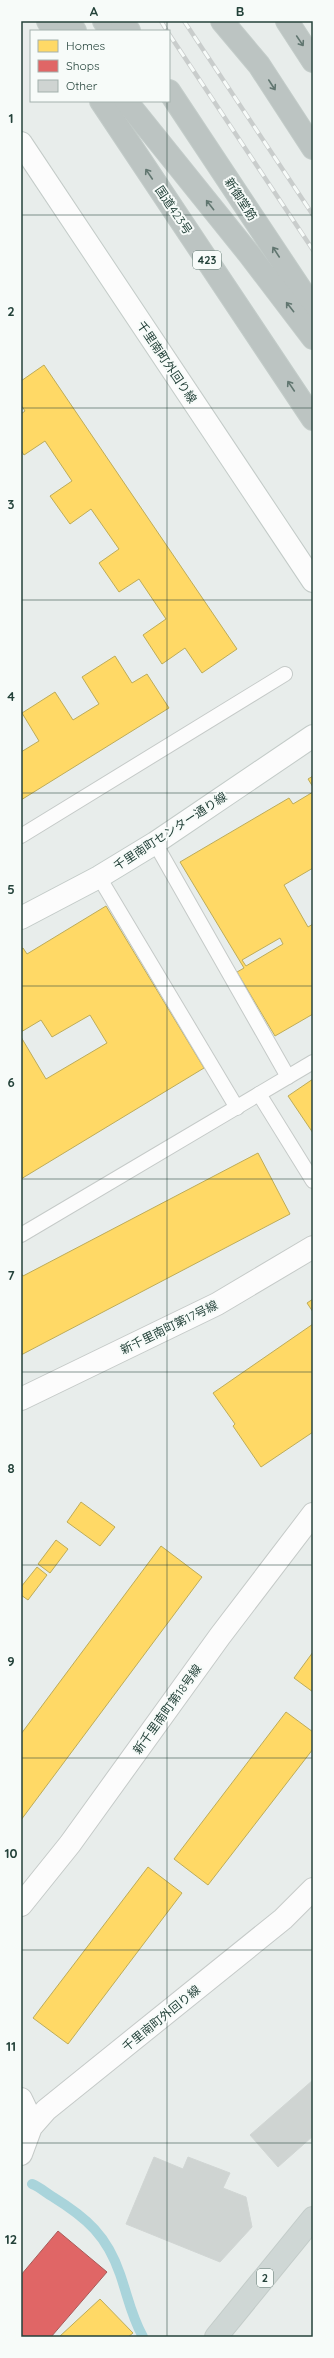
<svg xmlns="http://www.w3.org/2000/svg" width="334" height="2358" font-family="Quicksand,'Noto Sans JP',sans-serif">
<style>
.homes{fill:#ffd966;stroke:#bdac59;fill-rule:evenodd}
.shops{fill:#e06666;stroke:#a85b59}
.lines{fill:none;stroke-linecap:round;stroke-linejoin:round}
.stream{stroke:#a9d4db;stroke-width:10}
.building{fill:#cfd4d2;stroke:#d1d6d4}
.lane-casing{stroke:#c5cac8;stroke-width:16}
.street-casing{stroke:#c5cac8;stroke-width:24}
.secondary-casing{stroke:#c3cbc8;stroke-width:24}
.primary-casing{stroke:#c3ccc9;stroke-width:24}
.highway-casing{stroke:#c3ccc9;stroke-width:24}
.lane{stroke:#fcfcfc;stroke-width:14}
.street{stroke:#fcfcfc;stroke-width:22}
.secondary{stroke:#fcfcfc;stroke-width:22}
.primary{stroke:#cfd7d5;stroke-width:22}
.highway{stroke:#bcc4c2;stroke-width:22}
.rail-casing{stroke:#c9cdcc;stroke-width:4.5}
.rail{stroke:#f7fbf9;stroke-width:3;stroke-dasharray:9;stroke-linecap:butt}
.oneway{stroke:#617670}
.grid{fill:none;stroke:#24423a;stroke-width:1;stroke-opacity:0.55}
.labels{text-anchor:middle;dominant-baseline:central;stroke-width:4;stroke-linejoin:round;paint-order:stroke}
.shield{fill:#f7fbf9;stroke:#637a73;stroke-width:1}
.shield-label{font-size:11px;font-weight:bold;fill:#24423a}
.street-label{font-size:12px;fill:#24423a;stroke:#f7fbf9}
.neatline{fill:none;stroke:#24423a;stroke-width:1.5}
.grid-label{font-size:13px;text-anchor:middle;font-weight:bold;fill:#24423a}
</style>
<rect width="100%" height="100%" fill="#e8edeb"/>
<g class="homes">
<polygon points="44,365 237,649 202,673 185,648 162,664 143,635 166,619 139,579 119,592 99,563 119,549 91,509 70,524 50,496 72,481 45,441 24,455 21,450 21,414 25,411 21,405 21,381"/>
<polygon points="115,656 132,683 147,674 169,708 21,800 21,752 39,741 22,713 55,692 73,720 99,704 82,677"/>
<polygon points="313,776 313,787 308,779"/>
<path d="M313 792V868L284 885 308 927 313 924V1014L275 1036 237 972 244 968 180 862 289 798 293 804ZM280 938 283 944 246 966 242 960Z"/>
<polygon points="106,906 204,1068 21,1179 21,1037 46,1079 107,1043 90,1015 52,1037 41,1020 21,1032 21,949 23,948 27,954"/>
<polygon points="313,1079 313,1133 288,1096"/>
<polygon points="258,1153 290,1214 21,1355 21,1273 23,1276"/>
<polygon points="313,1299 313,1312 307,1303"/>
<polygon points="313,1324 313,1432 261,1467 233,1426 235,1424 213,1393"/>
<polygon points="81,1502 115,1527 100,1546 67,1522"/>
<polygon points="56,1540 68,1549 50,1573 38,1564"/>
<polygon points="161,1546 202,1577 21,1820 21,1734"/>
<polygon points="37,1567 47,1575 28,1600 21,1595 21,1587"/>
<polygon points="313,1652 313,1692 294,1678"/>
<polygon points="286,1712 313,1732 313,1749 208,1885 174,1859"/>
<polygon points="148,1867 182,1893 68,2044 33,2018"/>
<polygon points="100,2299 133,2333 128,2337 59,2337"/>
</g>
<polygon class="shops" points="58,2231 107,2272 51,2337 25,2337 21,2334 21,2275"/>
<g class="lines">
<path class="stream" d="M32 2184C40 2187 46 2193 53 2197 87 2218 107 2236 120 2274 128 2297 131 2315 143 2337"/>
</g>
<g class="building">
<polygon points="313,2080 313,2136 278,2167 250,2135"/>
<polygon points="154,2157 183,2169 188,2157 230,2173 223,2188 246,2197 252,2227 220,2262 126,2224"/>
</g>
<g class="lines">
<defs>
<g id="lane">
<polyline points="21,836 285,674"/>
<polyline points="155,843 288,1077"/>
<polyline points="99,877 237,1108"/>
<polyline points="259,1094 313,1181"/>
<polyline points="21,1235 313,1062"/>
</g>
<g id="street">
<polyline points="21,1399 217,1304 313,1247"/>
<polyline points="21,1905 70,1844 220,1636 313,1514"/>
<polyline points="21,2099 33,2124"/>
<polyline points="21,2154 31,2127 46,2110 283,1919 313,1889"/>
</g>
<g id="secondary">
<polyline points="21,143 313,581"/>
<polyline points="21,918 99,877 155,843 313,736"/>
</g>
<polyline id="primary" points="216,2337 313,2218"/>
<g id="highway">
<polyline points="48,21 54,31"/>
<polyline points="68,21 75,31"/>
<polyline points="104,21 111,31"/>
<polyline points="122,21 129,31"/>
<polyline points="222,21 259,65 313,148"/>
<polyline points="287,21 313,61"/>
<polyline points="169,91 313,308"/>
<polyline points="101,101 313,419"/>
<polyline points="126,101 249,254 313,338"/>
</g>
</defs>
<use href="#lane" class="lane-casing"/>
<use href="#street" class="street-casing"/>
<use href="#secondary" class="secondary-casing"/>
<use href="#primary" class="primary-casing"/>
<use href="#highway" class="highway-casing"/>
<use href="#lane" class="lane"/>
<use href="#street" class="street"/>
<use href="#secondary" class="secondary"/>
<use href="#primary" class="primary"/>
<use href="#highway" class="highway"/>
<defs>
<g id="rail">
<polyline points="161,21 167,31"/>
<polyline points="184,21 313,215"/>
<polyline points="169,34 313,250"/>
</g>
</defs>
<use href="#rail" class="rail-casing"/>
<use href="#rail" class="rail"/>
</g>
<defs><path id="oneway-shaft" d="M-6 0H5M1.5-3L5.5 0L1.5 3" fill="none" stroke-width="1.6" stroke-linecap="round" stroke-linejoin="round"/></defs>
<g class="oneway">
<use href="#oneway-shaft" transform="translate(300 41) rotate(56)"/>
<use href="#oneway-shaft" transform="translate(272 85) rotate(57)"/>
<use href="#oneway-shaft" transform="translate(149 174) rotate(-124)"/>
<use href="#oneway-shaft" transform="translate(210 205) rotate(-128)"/>
<use href="#oneway-shaft" transform="translate(276 252) rotate(-123)"/>
<use href="#oneway-shaft" transform="translate(290 307) rotate(-128)"/>
<use href="#oneway-shaft" transform="translate(291 386) rotate(-124)"/>
</g>
<path class="grid" d="M167 21V31M167 101V2337M21 215H313M21 408H313M21 600H313M21 793H313M21 986H313M21 1179H313M21 1372H313M21 1565H313M21 1758H313M21 1950H313M21 2143H313"/>
<g class="labels">
<g class="shield">
<rect x="193" y="251" width="28" height="18" rx="3"/>
<rect x="257" y="2269" width="16" height="18" rx="3"/>
</g>
<g class="shield-label">
<text x="207" y="260">423</text>
<text x="265" y="2278">2</text>
</g>
<g class="street-label">
<text transform="translate(241 199) rotate(57)">新御堂筋</text>
<text transform="translate(174 210) rotate(56)">国道423号</text>
<text transform="translate(167 362) rotate(56)">千里南町外回り線</text>
<text transform="translate(170 831) rotate(-33)">千里南町センター通り線</text>
<text transform="translate(169 1327) rotate(-26)">新千里南町第17号線</text>
<text transform="translate(167 1709) rotate(-54)">新千里南町第18号線</text>
<text transform="translate(161 2018) rotate(-39)">千里南町外回り線</text>
</g>
</g>
<rect width="334" height="2358" fill="none" stroke="#f7fbf9" stroke-width="44"/>
<rect x="30" y="30" width="140" height="72" fill="#f7fbf9" stroke="#a3b1ad"/>
<rect x="38" y="40" width="20" height="12" fill="#ffd966" stroke="#a3b1ad"/>
<text x="66" y="50" font-size="12" fill="#24423a">Homes</text>
<rect x="38" y="60" width="20" height="12" fill="#e06666" stroke="#a3b1ad"/>
<text x="66" y="70" font-size="12" fill="#24423a">Shops</text>
<rect x="38" y="80" width="20" height="12" fill="#cfd4d2" stroke="#a3b1ad"/>
<text x="66" y="90" font-size="12" fill="#24423a">Other</text>
<rect x="22" y="22" width="290" height="2314" class="neatline"/>
<g class="grid-label">
<text x="94" y="16">A</text>
<text x="240" y="16">B</text>
<text x="11" y="123">1</text>
<text x="11" y="316">2</text>
<text x="11" y="509">3</text>
<text x="11" y="701">4</text>
<text x="11" y="894">5</text>
<text x="11" y="1087">6</text>
<text x="11" y="1280">7</text>
<text x="11" y="1473">8</text>
<text x="11" y="1666">9</text>
<text x="11" y="1858">10</text>
<text x="11" y="2051">11</text>
<text x="11" y="2244">12</text>
</g>
</svg>
